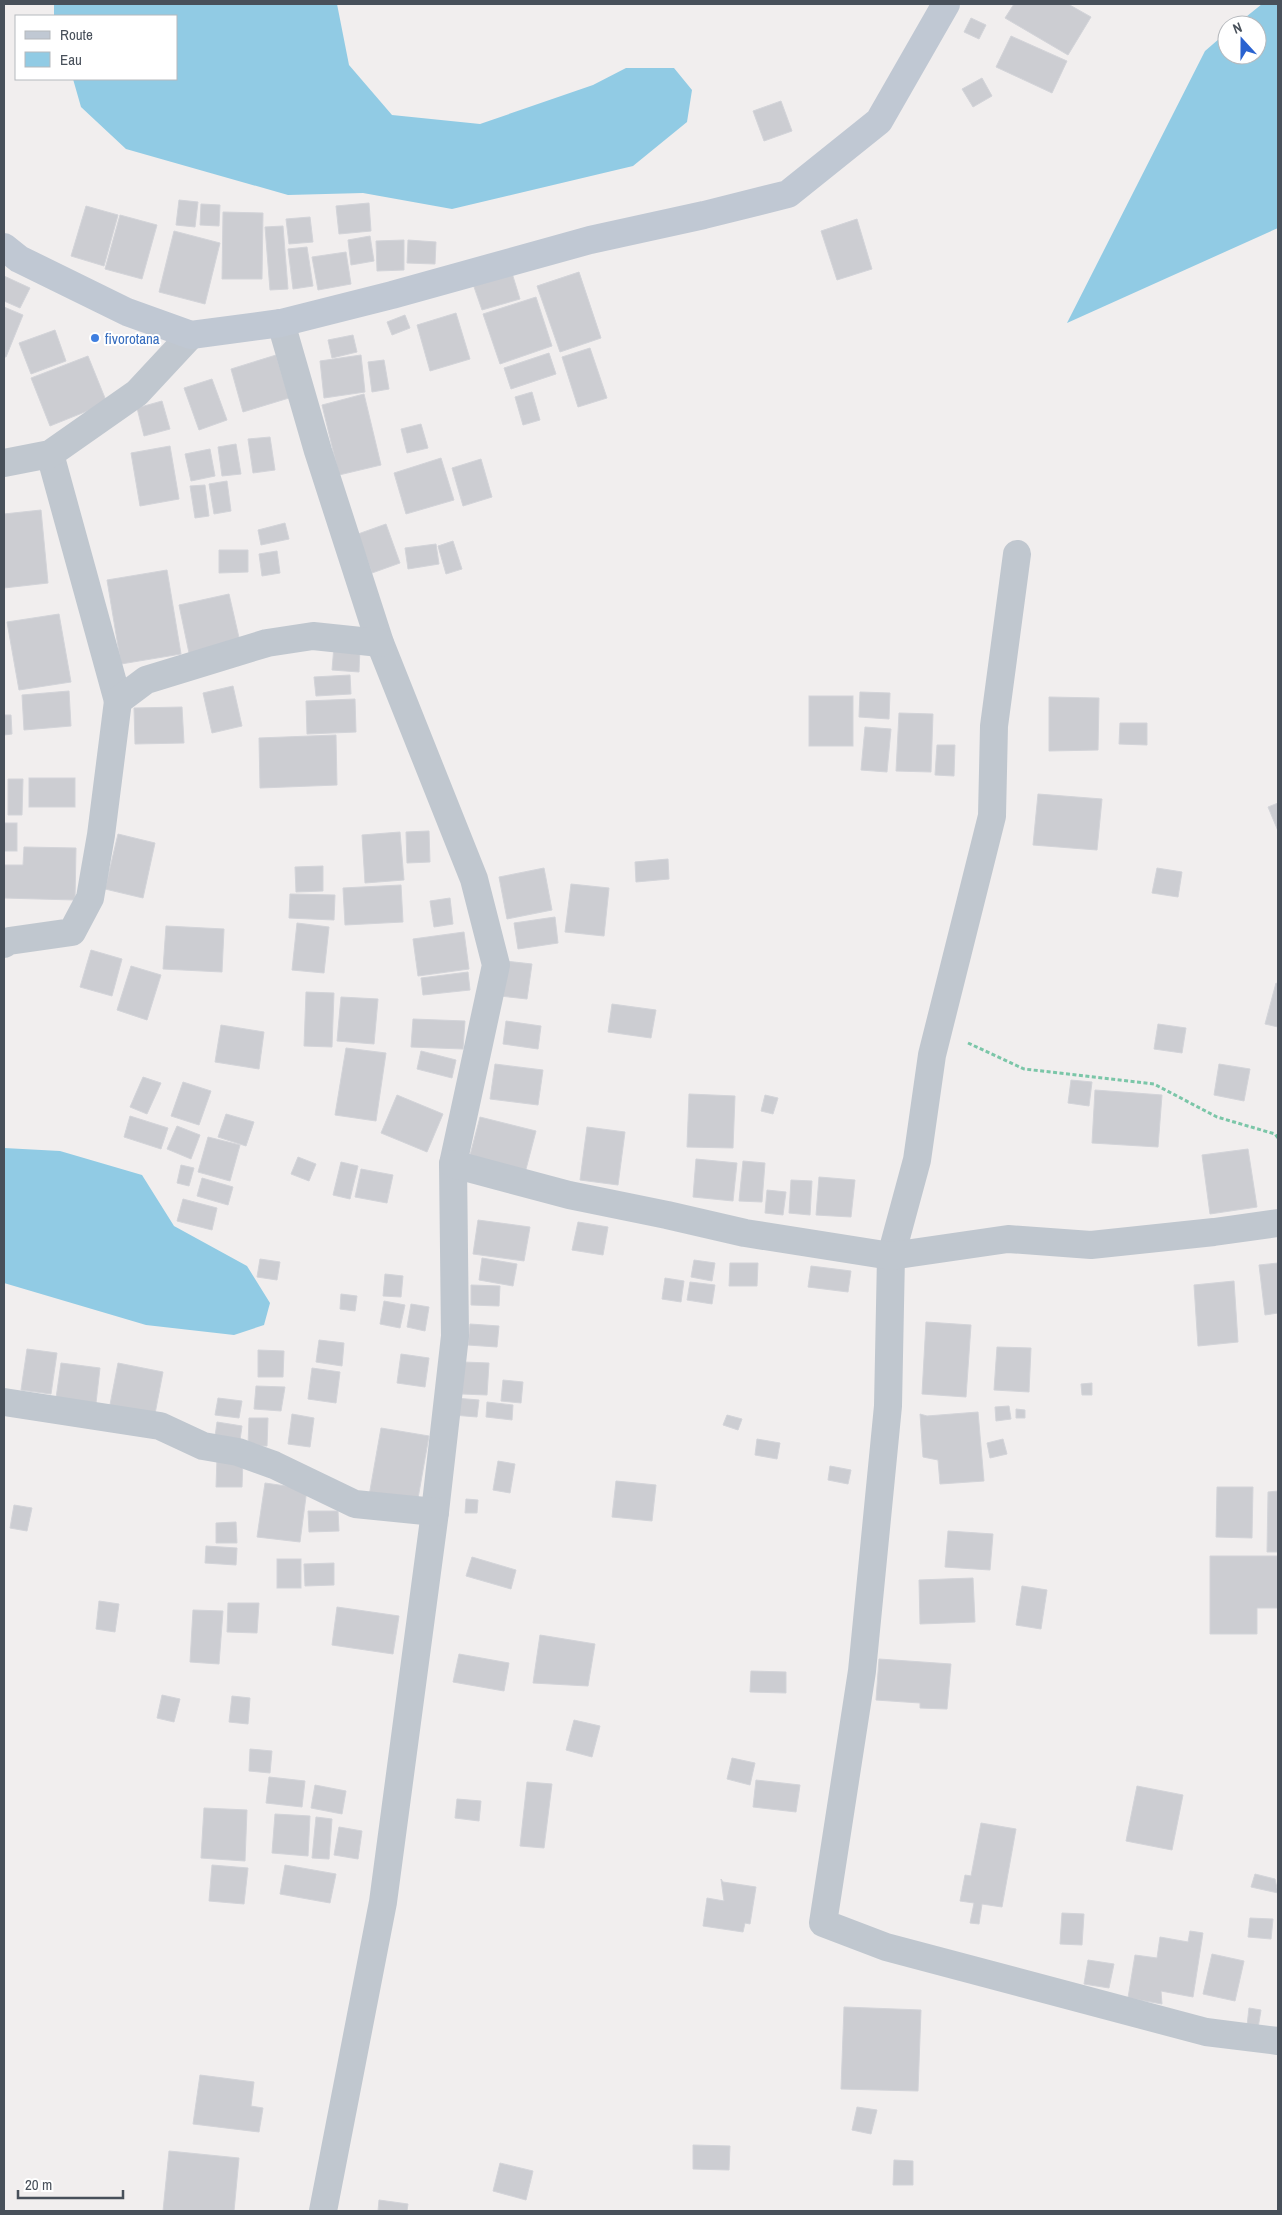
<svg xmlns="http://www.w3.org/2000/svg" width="1282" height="2215" font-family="'Archivo Narrow',sans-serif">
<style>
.water{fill:#91cbe4}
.building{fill:#cccdd2;stroke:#d3d4d9}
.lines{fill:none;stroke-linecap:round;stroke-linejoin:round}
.path{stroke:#7bc6a8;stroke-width:3;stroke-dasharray:4 2.5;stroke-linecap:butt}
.minor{stroke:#c0c7cf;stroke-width:28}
.secondary{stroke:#c0c8d3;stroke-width:28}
.shop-dot{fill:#3f7fe0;stroke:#fff;stroke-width:2}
.labels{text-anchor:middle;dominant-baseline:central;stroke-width:4;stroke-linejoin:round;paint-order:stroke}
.shop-label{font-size:15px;fill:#366cbe;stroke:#fff;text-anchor:start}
</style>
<rect width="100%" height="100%" fill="#f1eeee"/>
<g class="water">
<polygon points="54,4 337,4 349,65 392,115 480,124 593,85 626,68 674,68 692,90 687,122 633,166 452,209 363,193 288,195 126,149 81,107 73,79 176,79 176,16 54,16"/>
<polygon points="1262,4 1278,4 1278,228 1067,323 1205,51 1227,32 1227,55 1257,55 1257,25 1236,25"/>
<polygon points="4,1148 60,1151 142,1175 174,1226 247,1266 270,1303 264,1325 234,1335 146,1325 4,1283"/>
</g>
<g class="building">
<polygon points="1014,4 1068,4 1091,17 1068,55 1005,18"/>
<polygon points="971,18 986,25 979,39 964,32"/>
<polygon points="1011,36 1067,61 1052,93 996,67"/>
<polygon points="982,78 992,96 973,107 962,89"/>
<polygon points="781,101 792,131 764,141 753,111"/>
<polygon points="179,200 198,202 195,227 176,225"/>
<polygon points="369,203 371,231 339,234 336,206"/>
<polygon points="201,204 220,205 219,226 200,225"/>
<polygon points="86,206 118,215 104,266 71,256"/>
<polygon points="223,212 263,213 262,279 222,279"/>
<polygon points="120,215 157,225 142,279 105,269"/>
<polygon points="310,217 313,242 289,244 286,219"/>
<polygon points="857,219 872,269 837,280 821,231"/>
<polygon points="283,226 288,289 270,290 265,227"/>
<polygon points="174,231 220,243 205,304 159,292"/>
<polygon points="370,236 374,261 351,265 348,240"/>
<polygon points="404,240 404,270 377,271 376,241"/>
<polygon points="408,240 436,242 435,264 407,263"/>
<polygon points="307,247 313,286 293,289 288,249"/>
<polygon points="346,252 351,284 318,290 312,257"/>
<polygon points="579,272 601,338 560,352 537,286"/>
<polygon points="512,273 520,299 482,310 473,284"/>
<polygon points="4,276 30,288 20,308 4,301"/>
<polygon points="536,297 552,346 500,364 483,314"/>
<polygon points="4,307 23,315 6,357 4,357"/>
<polygon points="456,313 470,359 430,371 417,325"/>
<polygon points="405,315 410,328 392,335 387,322"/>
<polygon points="55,330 66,361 31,374 19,343"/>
<polygon points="353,335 357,352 332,358 328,340"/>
<polygon points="590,348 607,398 578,407 562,357"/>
<polygon points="549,353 556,374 511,389 504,368"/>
<polygon points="276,355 289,398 243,412 231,369"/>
<polygon points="361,355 365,392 324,398 320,361"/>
<polygon points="88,356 107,403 50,426 31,378"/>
<polygon points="384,360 389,389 372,392 368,362"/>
<polygon points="212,379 227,420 199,430 184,388"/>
<polygon points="532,392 540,420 523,425 515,397"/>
<polygon points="364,394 381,465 339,475 322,405"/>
<polygon points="162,401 170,429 144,436 137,408"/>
<polygon points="421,424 428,448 407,453 401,429"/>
<polygon points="270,437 275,470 253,473 248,439"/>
<polygon points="236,444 241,474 222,476 218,447"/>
<polygon points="170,446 179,499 140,506 131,453"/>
<polygon points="210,449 215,476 191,481 185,454"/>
<polygon points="441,458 454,500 406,514 394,473"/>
<polygon points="481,459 492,497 463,506 452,468"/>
<polygon points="227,481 231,511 214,514 209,484"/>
<polygon points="205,485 209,516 195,518 190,486"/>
<polygon points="41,510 48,583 4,588 4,514"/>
<polygon points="285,523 289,539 261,545 258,530"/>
<polygon points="386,524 400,563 372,573 358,534"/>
<polygon points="453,541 462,569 446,574 438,546"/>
<polygon points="436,544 439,564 408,569 405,548"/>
<polygon points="219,550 248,550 248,572 219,573"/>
<polygon points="277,551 280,573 262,576 259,554"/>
<polygon points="167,570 181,654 121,664 107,580"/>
<polygon points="229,594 240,642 189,653 179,605"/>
<polygon points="59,614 71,682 19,690 7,622"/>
<polygon points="334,646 360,647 359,672 332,670"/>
<polygon points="350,675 351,694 316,696 314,677"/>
<polygon points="233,686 242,726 212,733 203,693"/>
<polygon points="69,691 71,726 24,730 22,695"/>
<polygon points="860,692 890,693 889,719 859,717"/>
<rect x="809" y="696" width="44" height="50"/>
<polygon points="1049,697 1099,698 1098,750 1049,751"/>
<polygon points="355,699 356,732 307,734 306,701"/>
<polygon points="182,707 184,743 135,744 134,708"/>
<polygon points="899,713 933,714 931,772 896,771"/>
<polygon points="4,715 11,715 12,734 4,735"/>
<polygon points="1120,723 1147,723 1147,745 1119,744"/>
<polygon points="865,727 891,729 887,772 861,770"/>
<polygon points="336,735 337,785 260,788 259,738"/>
<polygon points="937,745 955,745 954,776 935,775"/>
<rect x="29" y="778" width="46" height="29"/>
<polygon points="8,779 23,779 22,815 8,815"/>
<polygon points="1038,794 1102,799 1097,850 1033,845"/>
<polygon points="1278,803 1278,831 1268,807"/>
<rect x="4" y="823" width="13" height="28"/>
<polygon points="429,831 430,862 407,863 406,832"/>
<polygon points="400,832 404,880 365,883 362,835"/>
<polygon points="118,834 155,843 143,898 105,889"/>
<polygon points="24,847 76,848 75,900 4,898 4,865 23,865"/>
<polygon points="668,859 669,879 636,882 635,862"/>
<polygon points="323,866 323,891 296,892 295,867"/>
<polygon points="544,868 552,910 507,919 499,877"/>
<polygon points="1157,868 1182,872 1178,897 1152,893"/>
<polygon points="571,884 609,888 604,936 565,932"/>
<polygon points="401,885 403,922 345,925 343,888"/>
<polygon points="290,894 335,895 334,920 289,918"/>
<polygon points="450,898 453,924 434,927 430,901"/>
<polygon points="555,917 558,943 518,949 514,923"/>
<polygon points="297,923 329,927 324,973 292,970"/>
<polygon points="166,926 224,929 222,972 163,969"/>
<polygon points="464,932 469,969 418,976 413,939"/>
<polygon points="91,950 122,959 112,996 80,987"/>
<polygon points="505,961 532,964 527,999 500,996"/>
<polygon points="131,966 161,975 147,1020 117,1010"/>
<polygon points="468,972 470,990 423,995 421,978"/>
<polygon points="1276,983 1278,984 1278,1027 1265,1024"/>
<polygon points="306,992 334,993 332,1047 304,1046"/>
<polygon points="341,997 378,999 374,1044 337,1041"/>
<polygon points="612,1004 656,1010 651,1038 608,1032"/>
<polygon points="413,1019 465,1021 463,1049 411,1047"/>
<polygon points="506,1021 541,1026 538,1049 503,1044"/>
<polygon points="1158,1024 1186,1028 1182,1053 1154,1049"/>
<polygon points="221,1025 264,1032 259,1069 215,1062"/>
<polygon points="346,1048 386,1053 376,1121 335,1115"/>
<polygon points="421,1051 456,1060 452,1078 417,1069"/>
<polygon points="495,1064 543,1070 538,1105 490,1099"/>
<polygon points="1219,1064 1250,1069 1244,1101 1214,1095"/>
<polygon points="143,1077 161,1083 147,1114 130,1107"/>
<polygon points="1071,1080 1092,1082 1089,1106 1068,1103"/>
<polygon points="183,1082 211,1091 199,1125 171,1116"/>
<polygon points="1095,1090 1162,1095 1158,1147 1092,1143"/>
<polygon points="689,1094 735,1096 733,1148 687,1147"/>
<polygon points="397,1095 443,1114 427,1152 381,1133"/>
<polygon points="765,1095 778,1098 773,1114 761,1111"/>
<polygon points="226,1114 254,1122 246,1146 218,1137"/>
<polygon points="130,1116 168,1128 161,1149 124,1137"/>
<polygon points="480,1117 536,1131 525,1173 469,1159"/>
<polygon points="177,1126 200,1135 191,1159 167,1149"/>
<polygon points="587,1127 625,1132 618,1185 580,1180"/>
<polygon points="208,1137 240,1145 230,1181 198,1172"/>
<polygon points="1248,1149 1257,1207 1210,1214 1202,1155"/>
<polygon points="298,1157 316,1164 309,1181 291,1174"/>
<polygon points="696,1159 737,1163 733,1201 693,1197"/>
<polygon points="743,1161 765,1163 762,1202 739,1201"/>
<polygon points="341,1162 358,1166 350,1199 333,1195"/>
<polygon points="181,1165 194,1168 189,1186 177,1183"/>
<polygon points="361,1169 393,1175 387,1203 355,1197"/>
<polygon points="819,1177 855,1180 851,1217 816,1215"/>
<polygon points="202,1178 233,1187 228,1205 197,1196"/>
<polygon points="791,1180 812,1181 810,1215 789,1213"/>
<polygon points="767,1190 786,1192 783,1215 765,1213"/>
<polygon points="183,1199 217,1208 212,1230 177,1221"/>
<polygon points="478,1220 530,1227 524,1261 473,1254"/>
<polygon points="578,1222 608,1227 603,1255 572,1250"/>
<polygon points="482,1258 517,1264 513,1286 479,1280"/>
<polygon points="260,1259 280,1262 277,1280 257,1277"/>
<polygon points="694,1260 715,1263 712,1281 691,1277"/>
<polygon points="730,1263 758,1263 757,1286 729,1286"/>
<polygon points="1278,1263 1278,1313 1265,1315 1259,1265"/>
<polygon points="811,1266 851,1271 848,1292 808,1287"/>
<polygon points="385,1274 403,1276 401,1297 383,1296"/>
<polygon points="665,1278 684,1281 681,1302 662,1299"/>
<polygon points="1234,1281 1238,1342 1198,1346 1194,1285"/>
<polygon points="690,1282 715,1285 712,1304 687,1300"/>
<polygon points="471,1285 500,1286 499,1306 471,1305"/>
<polygon points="341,1294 357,1296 355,1311 340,1309"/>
<polygon points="384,1301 405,1305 400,1328 380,1324"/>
<polygon points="411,1304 429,1307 425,1331 407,1327"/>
<polygon points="926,1322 971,1325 966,1397 922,1394"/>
<polygon points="470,1324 499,1326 497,1347 468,1345"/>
<polygon points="319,1340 344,1343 342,1366 316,1362"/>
<polygon points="997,1347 1031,1348 1029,1392 994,1390"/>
<polygon points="27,1349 57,1353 51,1394 21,1390"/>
<polygon points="258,1350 284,1351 283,1377 258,1377"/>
<polygon points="401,1354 429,1358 425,1387 397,1383"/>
<polygon points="463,1362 489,1363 487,1395 462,1394"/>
<polygon points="61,1363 100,1368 96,1403 56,1398"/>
<polygon points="118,1363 163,1372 154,1419 109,1410"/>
<polygon points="312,1368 340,1372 336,1403 308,1399"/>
<polygon points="503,1380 523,1382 521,1403 501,1401"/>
<polygon points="1092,1383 1092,1395 1082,1395 1081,1384"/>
<polygon points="256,1386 285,1387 281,1411 254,1409"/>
<polygon points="218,1398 242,1401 239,1418 215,1415"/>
<polygon points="455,1398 479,1400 477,1417 453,1415"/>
<polygon points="487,1402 513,1405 512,1420 486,1417"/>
<polygon points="1009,1406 1011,1419 996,1421 995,1407"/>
<polygon points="1016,1409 1025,1410 1025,1418 1016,1418"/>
<polygon points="978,1412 984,1481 940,1484 938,1460 923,1457 920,1414 927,1416"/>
<polygon points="292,1414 314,1418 310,1447 288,1444"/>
<polygon points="727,1415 742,1419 738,1430 723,1425"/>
<polygon points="249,1418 268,1418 267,1446 248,1446"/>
<polygon points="217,1422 242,1426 239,1447 214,1444"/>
<polygon points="381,1428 429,1436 417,1504 369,1496"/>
<polygon points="757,1439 780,1443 777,1459 755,1455"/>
<polygon points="1003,1439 1007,1454 990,1458 987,1443"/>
<polygon points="217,1458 243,1459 242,1487 216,1487"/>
<polygon points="498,1461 515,1464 510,1493 493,1490"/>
<polygon points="830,1466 851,1470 848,1484 828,1480"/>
<polygon points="616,1481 656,1485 652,1521 612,1517"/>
<polygon points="265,1483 307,1489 300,1542 257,1537"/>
<polygon points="1217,1487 1253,1487 1252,1538 1216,1537"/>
<polygon points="1278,1491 1278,1552 1267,1552 1268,1492"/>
<polygon points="466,1499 478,1500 477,1513 465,1513"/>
<polygon points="14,1505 32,1508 27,1531 10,1528"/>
<polygon points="308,1511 338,1511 339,1531 309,1532"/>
<polygon points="236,1522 237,1543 216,1543 216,1523"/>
<polygon points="948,1531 993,1534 990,1570 945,1567"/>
<polygon points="206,1546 237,1548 236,1565 205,1563"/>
<polygon points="1210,1556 1278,1556 1278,1608 1257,1608 1257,1634 1210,1634"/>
<polygon points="472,1557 516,1570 511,1589 466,1576"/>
<rect x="277" y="1559" width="24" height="29"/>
<polygon points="334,1563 334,1585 305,1586 304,1564"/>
<polygon points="973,1578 975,1622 920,1624 919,1580"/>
<polygon points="1022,1586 1047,1590 1041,1629 1016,1625"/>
<polygon points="99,1601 119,1604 115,1632 96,1629"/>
<polygon points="228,1603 259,1603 257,1633 227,1632"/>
<polygon points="337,1607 399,1616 393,1654 332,1645"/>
<polygon points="193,1610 223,1611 219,1664 190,1662"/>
<polygon points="540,1635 595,1644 588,1686 533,1683"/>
<polygon points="459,1654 509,1663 504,1691 453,1682"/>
<polygon points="879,1659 951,1664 947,1709 920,1708 920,1703 876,1700"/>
<polygon points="751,1671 786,1672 786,1693 750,1692"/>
<polygon points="162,1695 180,1699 174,1722 157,1718"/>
<polygon points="232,1696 250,1698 248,1724 229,1722"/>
<polygon points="574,1720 600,1726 592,1757 566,1750"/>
<polygon points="250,1749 272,1751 270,1773 249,1771"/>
<polygon points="732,1758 755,1763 750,1785 727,1779"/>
<polygon points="269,1777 305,1781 302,1807 266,1803"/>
<polygon points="756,1780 800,1785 796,1812 753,1807"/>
<polygon points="527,1782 552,1784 544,1848 520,1846"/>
<polygon points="315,1785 346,1791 342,1814 311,1808"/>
<polygon points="1137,1786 1183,1795 1172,1850 1126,1841"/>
<polygon points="457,1799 481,1801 479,1821 455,1818"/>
<polygon points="204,1808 247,1810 245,1861 201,1858"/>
<polygon points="275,1814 310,1816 308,1856 272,1853"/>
<polygon points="316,1817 332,1819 329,1859 312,1858"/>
<polygon points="981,1823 1016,1829 1002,1907 982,1904 979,1924 970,1923 974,1903 960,1901 965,1875 971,1876"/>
<polygon points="339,1827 362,1831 358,1859 334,1855"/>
<polygon points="212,1865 248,1868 244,1904 209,1901"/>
<polygon points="285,1865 336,1874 330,1903 280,1894"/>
<polygon points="1255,1874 1275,1879 1278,1893 1251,1887"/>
<polygon points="721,1879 723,1882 756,1887 750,1924 745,1923 743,1932 703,1926 707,1898 724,1901"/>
<polygon points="1062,1913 1084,1914 1082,1945 1060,1944"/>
<polygon points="1250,1918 1273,1919 1271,1939 1248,1937"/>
<polygon points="1190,1931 1203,1933 1193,1997 1161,1991 1162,2004 1128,1998 1135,1955 1157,1958 1160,1937 1188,1942"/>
<polygon points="1212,1954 1244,1961 1235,2001 1203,1994"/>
<polygon points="1088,1960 1114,1964 1109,1988 1084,1984"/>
<polygon points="844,2007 921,2010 918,2091 841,2089"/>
<polygon points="1249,2008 1261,2010 1258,2028 1247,2026"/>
<polygon points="200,2075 254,2082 251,2106 263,2108 259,2132 193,2124"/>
<polygon points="857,2107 877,2110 871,2134 852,2130"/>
<polygon points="693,2145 730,2146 729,2170 693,2169"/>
<polygon points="169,2151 239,2158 234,2211 163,2211"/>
<polygon points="894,2160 913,2161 913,2185 893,2185"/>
<polygon points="500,2163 533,2171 526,2200 493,2191"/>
<polygon points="379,2200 408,2204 407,2211 378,2211"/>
</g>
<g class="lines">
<polyline class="path" points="968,1043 1024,1069 1154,1084 1217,1117 1275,1134 1278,1138"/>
<g class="minor">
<polyline points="281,323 318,451 380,643 474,879 496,965 453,1164 455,1336 435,1512 383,1902 323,2211"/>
<polyline points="50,454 118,701"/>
<polyline points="4,463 50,454 137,393 191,335"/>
<polyline points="1017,554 994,726 992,816 932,1055 917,1160 891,1256 888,1406 862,1671 823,1923 886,1947 1206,2032 1278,2041"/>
<polyline points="4,944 9,941 72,932 90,898 101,835 118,701 146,680 267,643 313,636 380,643"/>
<polyline points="453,1164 569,1195 667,1215 745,1233 891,1256 1008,1239 1091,1245 1214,1232 1278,1223"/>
<polyline points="4,1402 160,1426 203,1446 238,1452 274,1465 355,1504 435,1512"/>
</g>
<polyline class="secondary" points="4,247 19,259 127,312 191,335 281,323 392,295 590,240 704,215 788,194 879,121 946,4"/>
</g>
<circle class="shop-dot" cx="95" cy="338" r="5"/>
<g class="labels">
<g class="shop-label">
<text x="105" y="338">fivorotana</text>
</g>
</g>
<rect width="1282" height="2215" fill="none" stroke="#48505a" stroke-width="10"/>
<rect x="15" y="15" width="162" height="65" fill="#ffffff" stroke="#b6b9bd"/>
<rect x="25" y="31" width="25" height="8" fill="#c0c8d3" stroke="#b6b9bd"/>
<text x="60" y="40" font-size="15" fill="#48505a">Route</text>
<rect x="25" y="52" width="25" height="15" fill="#91cbe4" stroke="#b6b9bd"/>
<text x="60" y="65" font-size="15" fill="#48505a">Eau</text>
<g transform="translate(1242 40) rotate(339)"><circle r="24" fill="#ffffff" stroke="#b6b9bd"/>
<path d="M0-4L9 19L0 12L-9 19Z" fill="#2962d0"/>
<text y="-8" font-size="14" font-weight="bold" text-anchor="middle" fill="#48505a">N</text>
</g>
<path d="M18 2190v8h105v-8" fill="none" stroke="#48505a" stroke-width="2.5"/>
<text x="25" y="2190" font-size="15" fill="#48505a" stroke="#ffffff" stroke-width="4" paint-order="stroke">20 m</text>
</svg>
